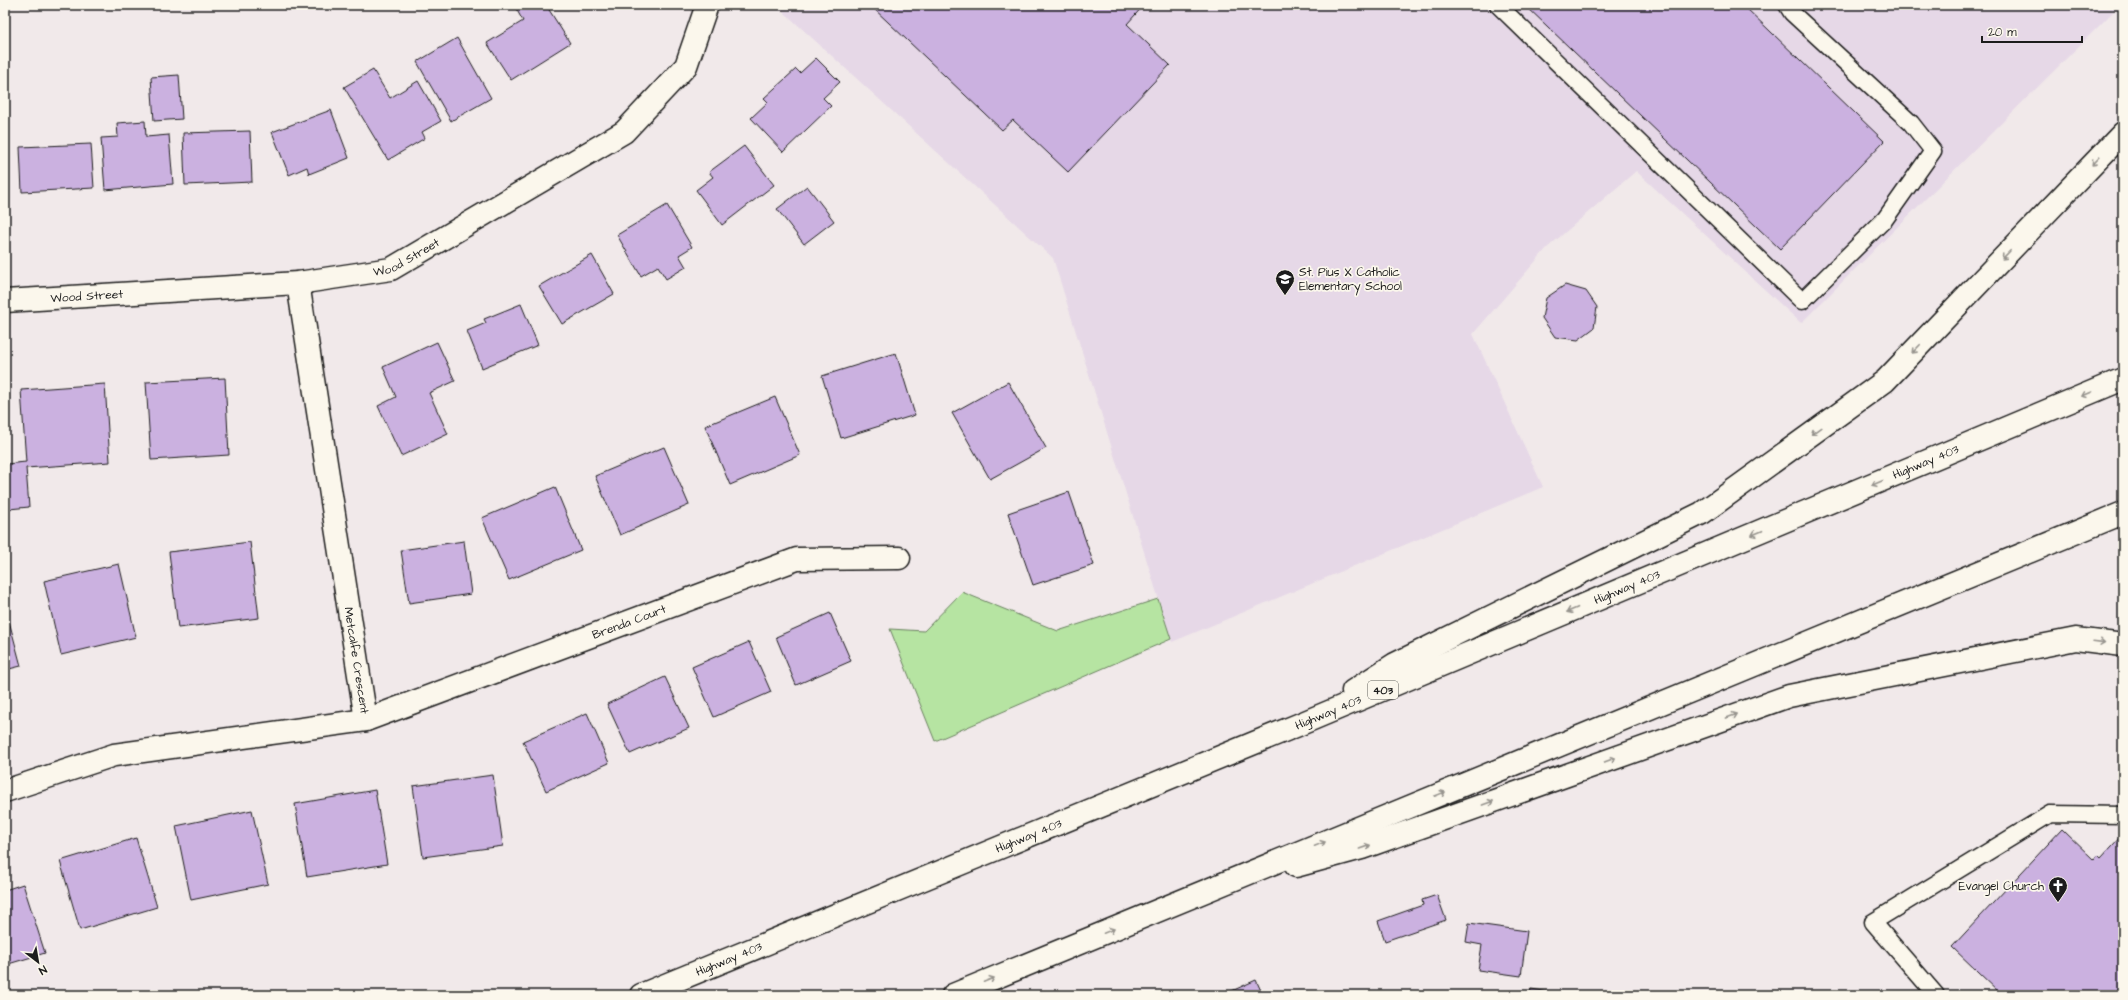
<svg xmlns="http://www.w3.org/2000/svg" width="2128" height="1000" font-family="'Architects Daughter',sans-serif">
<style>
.built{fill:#e6d8e7}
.green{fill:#b6e4a2;stroke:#69805f}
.building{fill:#cbb1e0;stroke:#1c1c1c}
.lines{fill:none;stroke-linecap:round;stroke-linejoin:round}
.service-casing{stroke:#1c1c1c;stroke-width:19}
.minor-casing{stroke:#1c1c1c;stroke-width:25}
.motorway-casing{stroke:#1c1c1c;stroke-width:25}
.service{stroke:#fbf7ec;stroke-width:16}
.minor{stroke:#fbf7ec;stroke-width:22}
.motorway{stroke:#fbf7ec;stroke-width:22}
.oneway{stroke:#97948e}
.labels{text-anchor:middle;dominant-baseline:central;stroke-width:3.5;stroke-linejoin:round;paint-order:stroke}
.shield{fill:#fbf7ec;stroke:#5f5e5a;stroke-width:1}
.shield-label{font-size:11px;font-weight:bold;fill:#1c1c1c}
.street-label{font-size:12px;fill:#1c1c1c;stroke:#fbf7ec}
.poi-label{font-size:12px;fill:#1c1c1c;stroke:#fbf7ec;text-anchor:start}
</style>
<rect width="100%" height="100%" fill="#f1e9ea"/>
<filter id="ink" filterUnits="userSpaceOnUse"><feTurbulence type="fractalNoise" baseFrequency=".025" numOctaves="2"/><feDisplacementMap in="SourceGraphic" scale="8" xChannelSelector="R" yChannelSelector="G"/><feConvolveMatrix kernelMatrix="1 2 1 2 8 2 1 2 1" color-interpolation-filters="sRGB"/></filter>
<g filter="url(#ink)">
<polygon class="built" points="776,5 2120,5 1801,323 1636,171 1547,248 1473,334 1543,487 1172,642 1053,258"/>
<polygon class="green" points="962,592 1058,631 1158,599 1171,639 935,741 890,629 924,631"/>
<g class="building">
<polygon points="514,5 546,5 570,43 511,80 487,43 523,21"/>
<polygon points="870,5 1144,5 1127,24 1170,65 1068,172 1013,120 1002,130"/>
<polygon points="1525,5 1743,5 1884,141 1780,249"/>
<polygon points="457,38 491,98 451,121 417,62"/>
<polygon points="816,58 840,82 823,98 831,106 783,152 751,118 768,102 764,98 796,69 800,73"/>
<polygon points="373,70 390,98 418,81 441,121 422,132 425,138 388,160 344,87"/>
<polygon points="179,75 182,119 154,121 151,77"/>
<polygon points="331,110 349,158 309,174 307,167 289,175 272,132"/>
<polygon points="145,121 146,137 169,135 173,184 105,190 101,138 118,137 117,123"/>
<polygon points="5,130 9,188 5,188"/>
<polygon points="250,131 252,182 185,185 183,133"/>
<polygon points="91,144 94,188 22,192 20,147"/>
<polygon points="744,146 774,185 722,225 696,190 713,177 709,172"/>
<polygon points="807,186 834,221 804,244 777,209"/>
<polygon points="667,205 692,247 679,255 686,267 666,279 658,266 641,276 617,235"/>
<polygon points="592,255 614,294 562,324 539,286"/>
<polygon points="1565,285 1586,291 1597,307 1594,328 1578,340 1555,337 1542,318 1546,298"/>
<polygon points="521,304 538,345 482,368 467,331 486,323 484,319"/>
<polygon points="437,342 455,381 429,393 448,434 401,456 378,406 396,397 383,367"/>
<polygon points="896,353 915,415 841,438 822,376"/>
<polygon points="225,378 229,455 151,460 146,382"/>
<polygon points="1008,382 1046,448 990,479 952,413"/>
<polygon points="105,384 110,462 26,468 29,507 9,509 6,464 26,462 21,390"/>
<polygon points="775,397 800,455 730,485 705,426"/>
<polygon points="664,447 689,505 620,535 595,476"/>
<polygon points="555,487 581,550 509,580 482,518"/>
<polygon points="1069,492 1094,565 1033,585 1008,513"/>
<polygon points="464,541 471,594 409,603 401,550"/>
<polygon points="250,542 259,618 178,628 169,552"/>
<polygon points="119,564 136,637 61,655 44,581"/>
<polygon points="5,606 21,666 5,670"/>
<polygon points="830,613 851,661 796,685 776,637"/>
<polygon points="749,642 771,692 714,717 692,667"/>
<polygon points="665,677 689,728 630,754 607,704"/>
<polygon points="587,713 609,763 546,791 523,741"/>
<polygon points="493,775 503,846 423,857 413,786"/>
<polygon points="375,790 387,864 307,877 295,804"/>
<polygon points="252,810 268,884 191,900 176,826"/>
<polygon points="2062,829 2094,860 2098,855 2101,858 2123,834 2123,995 2002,995 1952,947"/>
<polygon points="136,838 157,907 80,930 60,861"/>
<polygon points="23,884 45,953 5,965 5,890"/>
<polygon points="1437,895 1446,920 1385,941 1378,921 1423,905 1422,900"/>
<polygon points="1469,923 1527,931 1521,976 1478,970 1482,945 1466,942"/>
<polygon points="1256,980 1263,995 1223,995"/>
<polygon points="1531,989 1550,992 1549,995 1530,995"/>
</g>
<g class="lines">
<defs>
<g id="service">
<polyline points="1498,5 1802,301 1885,219 1933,151 1911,123 1792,13 1787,5"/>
<polyline points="1936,995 1873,922 2050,814 2123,815"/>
</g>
<g id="minor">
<path id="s1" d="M298 283 366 720"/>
<path id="s2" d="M5 301 298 283 391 269 624 132 686 66 707 5"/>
<path id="s3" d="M5 791 114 755 366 720 797 559 899 558"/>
</g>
<g id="motorway">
<polyline points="1353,691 1395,664 1702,513 1885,381 2123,133"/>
<polyline points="1296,866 1362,848 1789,696 2076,639 2123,645"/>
<path id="s4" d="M641 995 1298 725 2123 379"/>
<polyline points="953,995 2123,513"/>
</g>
</defs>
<use href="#service" class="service-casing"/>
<use href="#minor" class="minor-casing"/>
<use href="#motorway" class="motorway-casing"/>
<use href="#service" class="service"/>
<use href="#minor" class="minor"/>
<use href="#motorway" class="motorway"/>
</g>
<defs><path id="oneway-shaft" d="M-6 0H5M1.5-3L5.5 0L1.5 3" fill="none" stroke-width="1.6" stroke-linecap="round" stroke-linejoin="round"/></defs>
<g class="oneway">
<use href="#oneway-shaft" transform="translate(2096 161) rotate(134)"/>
<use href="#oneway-shaft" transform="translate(2006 255) rotate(134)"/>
<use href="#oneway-shaft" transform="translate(1916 349) rotate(134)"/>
<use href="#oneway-shaft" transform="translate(2087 394) rotate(157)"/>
<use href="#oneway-shaft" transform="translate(1816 431) rotate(144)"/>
<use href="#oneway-shaft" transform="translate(1877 483) rotate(157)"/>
<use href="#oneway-shaft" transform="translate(1757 533) rotate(157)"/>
<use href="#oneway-shaft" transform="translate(1572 610) rotate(157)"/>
<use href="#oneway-shaft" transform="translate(2099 642) rotate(7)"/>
<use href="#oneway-shaft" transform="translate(1732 716) rotate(-20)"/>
<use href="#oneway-shaft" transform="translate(1610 760) rotate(-20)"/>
<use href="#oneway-shaft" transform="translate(1440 794) rotate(-22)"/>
<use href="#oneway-shaft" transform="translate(1488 803) rotate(-20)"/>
<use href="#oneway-shaft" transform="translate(1320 844) rotate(-22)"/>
<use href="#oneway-shaft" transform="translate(1365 847) rotate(-19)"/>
<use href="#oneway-shaft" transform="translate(1109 931) rotate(-22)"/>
<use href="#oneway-shaft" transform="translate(989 980) rotate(-22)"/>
</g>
</g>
<defs>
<symbol id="school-pin" viewBox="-11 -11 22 30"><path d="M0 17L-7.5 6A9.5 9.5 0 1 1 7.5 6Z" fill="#1c1c1c" stroke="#fbf7ec"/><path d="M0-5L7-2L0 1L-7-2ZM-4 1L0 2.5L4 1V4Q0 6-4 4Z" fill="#fff"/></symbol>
<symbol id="church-pin" viewBox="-11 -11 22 30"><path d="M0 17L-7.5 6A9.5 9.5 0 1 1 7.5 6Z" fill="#1c1c1c" stroke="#fbf7ec"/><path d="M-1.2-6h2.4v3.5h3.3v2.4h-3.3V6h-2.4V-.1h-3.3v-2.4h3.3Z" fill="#fff"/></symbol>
</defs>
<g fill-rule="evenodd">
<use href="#school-pin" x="1274" y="268" width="22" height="30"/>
<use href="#church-pin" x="2047" y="875" width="22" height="30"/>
</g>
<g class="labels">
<rect class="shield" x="1368" y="681" width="30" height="18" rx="3"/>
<g class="shield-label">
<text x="1383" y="690">403</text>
</g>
<g class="street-label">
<text stroke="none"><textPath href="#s2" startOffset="406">Wood Street</textPath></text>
<text stroke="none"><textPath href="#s2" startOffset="82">Wood Street</textPath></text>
<text stroke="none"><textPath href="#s4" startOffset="1391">Highway 403</textPath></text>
<text stroke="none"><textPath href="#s4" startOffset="1067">Highway 403</textPath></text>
<text stroke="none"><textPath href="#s3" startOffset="650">Brenda Court</textPath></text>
<text stroke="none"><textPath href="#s1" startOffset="382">Metcalfe Crescent</textPath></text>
<text stroke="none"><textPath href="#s4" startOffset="743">Highway 403</textPath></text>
<text stroke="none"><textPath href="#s4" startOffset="419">Highway 403</textPath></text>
<text stroke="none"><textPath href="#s4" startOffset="95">Highway 403</textPath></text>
</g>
<g class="poi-label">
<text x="1299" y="272">St. Pius X Catholic<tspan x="1299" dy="14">Elementary School</tspan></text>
<text x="2044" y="886" text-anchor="end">Evangel Church</text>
</g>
</g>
<rect width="2128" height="1000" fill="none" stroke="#fbf7ec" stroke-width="20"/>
<rect x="10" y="10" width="2108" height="980" fill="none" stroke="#1c1c1c" stroke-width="1.5" filter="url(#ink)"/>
<g transform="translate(38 962) rotate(149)" stroke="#fbf7ec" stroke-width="3" paint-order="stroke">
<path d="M0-3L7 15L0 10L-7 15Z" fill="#1c1c1c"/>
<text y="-6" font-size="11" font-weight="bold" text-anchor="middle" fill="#1c1c1c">N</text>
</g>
<path d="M1982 36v6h100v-6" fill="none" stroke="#1c1c1c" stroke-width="2"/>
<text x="1988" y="36" font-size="12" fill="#1c1c1c" stroke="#fbf7ec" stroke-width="3" paint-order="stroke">20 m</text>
</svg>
